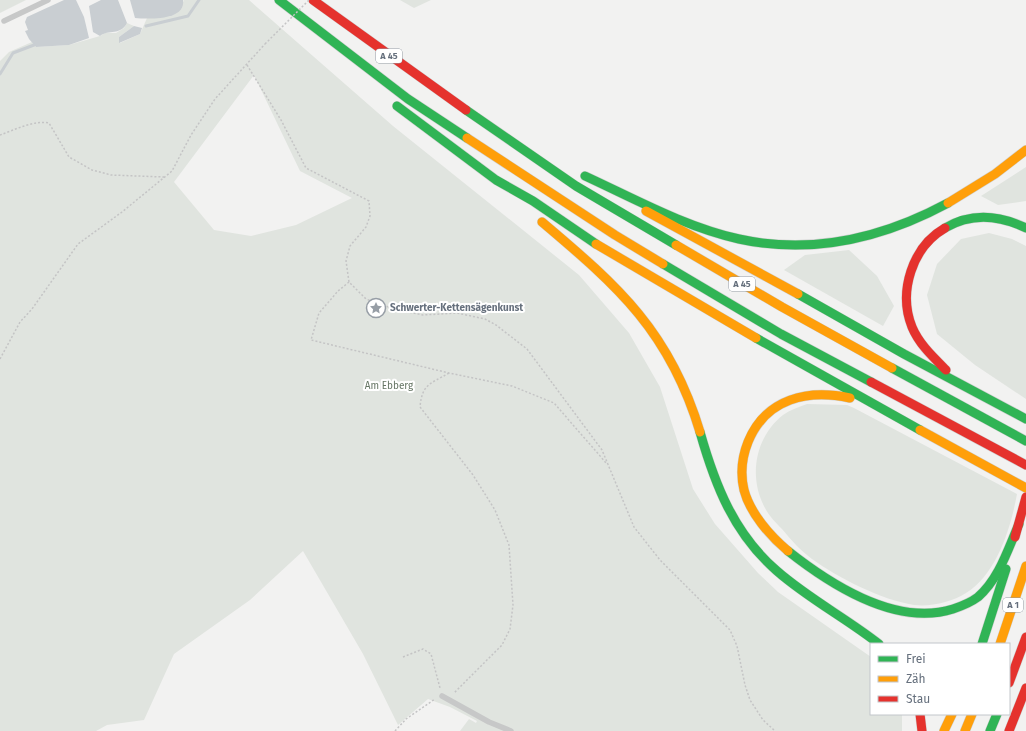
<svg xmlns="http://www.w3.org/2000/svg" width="1026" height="731" font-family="'Fira Sans',sans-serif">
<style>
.green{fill:#e0e4df;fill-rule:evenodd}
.water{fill:#c9ced2}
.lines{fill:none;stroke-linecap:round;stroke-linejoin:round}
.stream{stroke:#c9ced2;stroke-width:3}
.fast-casing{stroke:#cfcfcf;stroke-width:10}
.slow-casing{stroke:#cfcfcf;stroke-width:10}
.jam-casing{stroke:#cfcfcf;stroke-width:10}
.path{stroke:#c4c4c5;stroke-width:1.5;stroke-dasharray:2 2;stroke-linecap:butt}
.lane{stroke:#c7c8c8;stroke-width:5.5}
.fast{stroke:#30b455;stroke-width:9}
.slow{stroke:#ff9f0a;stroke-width:9}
.jam{stroke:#e5322d;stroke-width:9}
.path-bridge{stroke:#c4c4c5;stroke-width:1.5;stroke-dasharray:2 2;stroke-linecap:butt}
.labels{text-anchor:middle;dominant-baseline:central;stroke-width:4;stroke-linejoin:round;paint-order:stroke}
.shield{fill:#fff;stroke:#949ba4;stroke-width:1}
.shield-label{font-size:9px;font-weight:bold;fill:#66707d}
.poi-label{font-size:10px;font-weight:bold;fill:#66707d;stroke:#fff;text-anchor:start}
.park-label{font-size:10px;fill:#657564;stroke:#fff}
</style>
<rect width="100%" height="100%" fill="#f2f2f1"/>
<g class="green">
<polygon points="0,0 26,0 0,13"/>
<path d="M183 0H249L393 126 579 275 629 333 660 387 693 489 715 524 758 573 778 592 871 657V714H902V731H460L469 719 476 723 477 721 450 707 428 699 398 725 363 654 303 551 250 600 174 654 144 720 107 725 96 731H0V61L9 52 32 42 36 47 69 45 100 36 105 33H116L124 28 127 23 134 26 119 37 120 43 140 34 147 18H161L184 1ZM254 75 300 171 352 198 296 225 251 236 214 230 174 182Z"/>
<polygon points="400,0 431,0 414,8"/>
<polygon points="1026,167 1026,201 998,205 981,196"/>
<polygon points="989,233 1012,239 1026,246 1026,399 975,365 937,334 927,295 937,264 961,239"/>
<polygon points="849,250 877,276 894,306 883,326 784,270 805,255"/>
<path d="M807 404 847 405 854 408 1017 494C1011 527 997 574 966 593 952 602 931 607 914 605 882 600 838 578 812 559 801 551 791 540 782 529 776 523 769 516 765 508 748 477 755 437 783 415 790 410 799 407 807 404Z"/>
</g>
<g class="water">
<polygon points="64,0 76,0 84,17 89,38 69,45 36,47 29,39 25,31 28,30 25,22 27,17"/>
<path d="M101 0H118L127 23C120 36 109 29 100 36L93 32 89 6Z"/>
<path d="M130 0H183C186 21 148 19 135 18Z"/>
<polygon points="134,26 142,28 140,34 119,43 119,37"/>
</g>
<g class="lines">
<g class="stream">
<polyline points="146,26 188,16 199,0"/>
<polyline points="0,74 13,53 34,45"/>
</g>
<defs>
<g id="fast">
<polyline points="279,0 408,99 467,138"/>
<polyline points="397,106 496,180 533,201 596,244"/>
<polyline points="466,110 576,186 676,245"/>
<path d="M585 176C635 199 685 227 739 239 812 255 883 238 948 203"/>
<path d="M945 228C972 212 999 215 1026 228"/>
<polyline points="663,264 781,334 871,382"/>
<polyline points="798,294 904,354 1026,419"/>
<polyline points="756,338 920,430"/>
<polyline points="892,368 1026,441"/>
<path d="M700 432C715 485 734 534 777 571 809 599 846 618 879 644"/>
<path d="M788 551C831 585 896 627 953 609 962 606 970 603 978 597 999 579 1008 549 1019 524"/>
<polyline points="982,644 1006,569"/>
<polyline points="990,731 997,714"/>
</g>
<g id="slow">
<polyline points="467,138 615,235 663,264"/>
<polyline points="948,203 995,174 1026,150"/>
<polyline points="646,211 798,294"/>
<path d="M542 222C619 287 670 332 700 432"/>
<polyline points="596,244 756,338"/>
<polyline points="676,245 782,307 892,368"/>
<polyline points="920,430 1026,488"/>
<path d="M788 551C770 536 750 513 744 490 740 473 742 457 748 442 766 398 808 389 850 398"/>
<polyline points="1000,644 1026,566"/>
<polyline points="944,731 952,714"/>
<polyline points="965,731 972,714"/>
</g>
<g id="jam">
<polyline points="313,0 466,110"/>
<path d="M945 228C912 247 898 292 912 327 919 344 933 357 946 370"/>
<polyline points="871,382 1026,465"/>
<polyline points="1015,537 1026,497"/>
<polyline points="1009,683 1026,637"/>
<polyline points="920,714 922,731"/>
<polyline points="1009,731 1026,688"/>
</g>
</defs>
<use href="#fast" class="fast-casing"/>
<use href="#slow" class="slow-casing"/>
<use href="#jam" class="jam-casing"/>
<g class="path">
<polyline points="247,65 281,120 306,168 369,201 370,216 366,227 350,246 346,261 349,282 366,299 394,309 423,315 457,313 485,319 496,325 527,349 602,450 634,527 660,560 730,630 737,646 745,685 750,700 763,720 775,731"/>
<path d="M0 135C14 130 34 120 49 123L69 157 92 170 111 175 164 177"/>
<polyline points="349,282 338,291 319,313 311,340 449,373 512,386 554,403 607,464"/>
<polyline points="0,359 20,322 32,309 78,244 122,212 172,171 191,135 215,99 265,44"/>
<path d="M449 373C430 384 422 384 420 407L473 475 495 510 509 545 513 605 510 629 502 645 454 693"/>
<polyline points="403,657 423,649 431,654 440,688"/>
<polyline points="395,731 406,719 435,699"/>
</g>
<g class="lane">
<polyline points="4,21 48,0"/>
<polyline points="442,696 489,722 511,731"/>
</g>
<use href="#fast" class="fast"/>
<use href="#slow" class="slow"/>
<use href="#jam" class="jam"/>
<polyline class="path-bridge" points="265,44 309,0"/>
</g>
<defs>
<symbol id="sight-ring" viewBox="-11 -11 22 22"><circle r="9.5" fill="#fff" stroke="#979ea6" stroke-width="1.5"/><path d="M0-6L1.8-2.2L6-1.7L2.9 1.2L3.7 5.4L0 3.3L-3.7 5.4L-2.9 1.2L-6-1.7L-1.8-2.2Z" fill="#979ea6"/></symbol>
</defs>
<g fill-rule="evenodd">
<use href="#sight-ring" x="365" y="297" width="22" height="22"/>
</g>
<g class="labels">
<g class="shield">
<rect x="376" y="49" width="26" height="14" rx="3"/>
<rect x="729" y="277" width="26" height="14" rx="3"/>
<rect x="1003" y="598" width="20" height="14" rx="3"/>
</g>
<g class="shield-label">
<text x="389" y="56">A 45</text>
<text x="742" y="284">A 45</text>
<text x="1013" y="605">A 1</text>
</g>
<g class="poi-label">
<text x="390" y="308">Schwerter-Kettensägenkunst</text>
</g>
<g class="park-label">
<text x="389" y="386">Am Ebberg</text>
</g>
</g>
<rect x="870" y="643" width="140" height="72" fill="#ffffff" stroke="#c2c6cb"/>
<rect x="878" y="656" width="20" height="6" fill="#30b455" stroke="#c2c6cb"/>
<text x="906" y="663" font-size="12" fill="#66707d">Frei</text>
<rect x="878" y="676" width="20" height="6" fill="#ff9f0a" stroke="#c2c6cb"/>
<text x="906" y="683" font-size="12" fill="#66707d">Zäh</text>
<rect x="878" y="696" width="20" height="6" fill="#e5322d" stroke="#c2c6cb"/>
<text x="906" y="703" font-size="12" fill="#66707d">Stau</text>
</svg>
